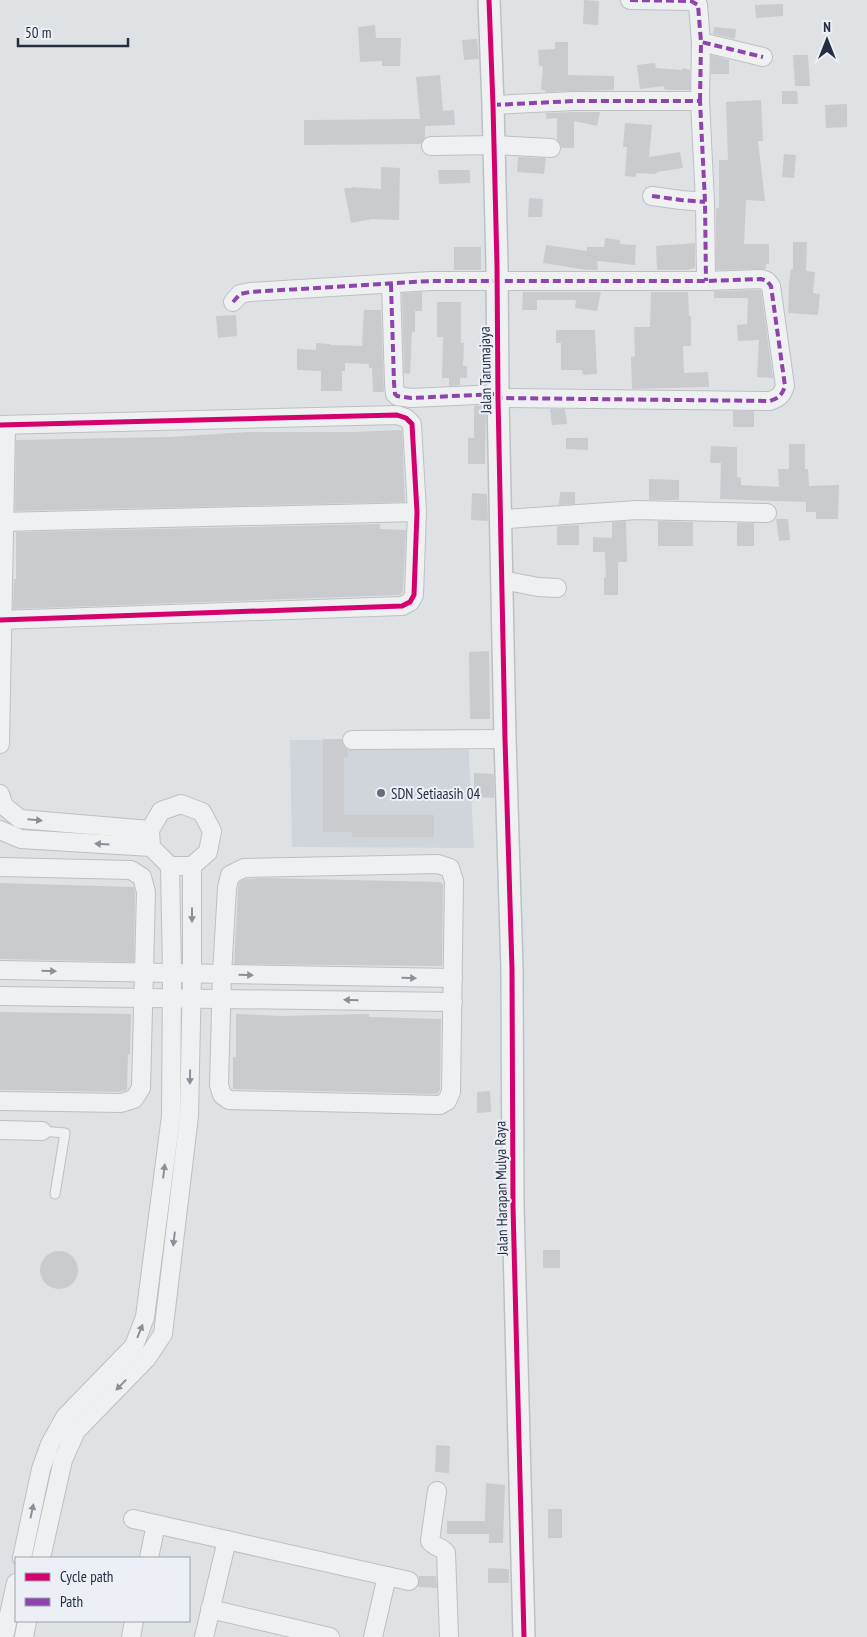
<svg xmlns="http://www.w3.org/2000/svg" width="867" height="1637" font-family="'PT Sans Narrow',sans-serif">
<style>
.built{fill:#d0d5dc}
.building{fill:#c9cbcf}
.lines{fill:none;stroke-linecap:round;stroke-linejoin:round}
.service-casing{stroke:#bdc0c3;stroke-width:11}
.minor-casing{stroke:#bdc0c3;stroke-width:20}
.tertiary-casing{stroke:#bdc0c3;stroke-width:24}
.service{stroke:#eff0f2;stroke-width:9}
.minor{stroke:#eff0f2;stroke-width:18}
.tertiary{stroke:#eff0f2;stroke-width:21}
.quiet{stroke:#8e44ad;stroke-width:4;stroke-dasharray:8 4;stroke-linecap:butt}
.cycleway-casing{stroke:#ecf0f6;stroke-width:8}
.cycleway{stroke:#d6006c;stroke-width:5}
.oneway{fill:#8a8f99}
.poi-dot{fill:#666d7a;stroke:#ecf0f6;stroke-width:2}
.labels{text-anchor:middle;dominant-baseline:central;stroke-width:4;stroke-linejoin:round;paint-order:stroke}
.street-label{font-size:15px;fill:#252e40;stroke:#ecf0f6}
.poi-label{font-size:15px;fill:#252e40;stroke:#ecf0f6;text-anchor:start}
</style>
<rect width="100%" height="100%" fill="#dfe2e5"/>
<polygon class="built" points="468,739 474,848 292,847 290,740"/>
<g class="building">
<polygon points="584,0 599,1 598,25 583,24"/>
<polygon points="783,4 783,16 756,18 755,5"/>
<polygon points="375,25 376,38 401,38 400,66 382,66 382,61 360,62 358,27"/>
<polygon points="714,27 736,29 735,39 713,34"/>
<polygon points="477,39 479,59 464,60 462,40"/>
<polygon points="555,42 568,42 568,75 614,76 614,90 545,92 545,90 541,90 543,66 539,66 538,50 555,49"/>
<polygon points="711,55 729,60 729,74 711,74"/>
<polygon points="793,55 808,55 810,86 795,86"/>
<polygon points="655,63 656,68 682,70 683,68 690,70 690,90 668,90 664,89 664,86 640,89 637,65"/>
<polygon points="440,75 443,111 454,110 455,125 425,126 425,137 421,144 304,145 304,120 420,119 416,77"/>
<polygon points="782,91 797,91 798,104 782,104"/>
<polygon points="761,100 763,141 758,141 765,201 746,200 744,244 769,244 769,264 766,264 766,269 716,270 716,208 719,208 719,160 728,160 726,102"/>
<polygon points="847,104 847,127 826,128 825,105"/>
<polygon points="574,112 600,112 597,126 574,121 574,148 562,148 557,139 557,118 546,119 546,113"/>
<polygon points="625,123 652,125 649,157 680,152 683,168 657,172 656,174 636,173 636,177 625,176 627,147 623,147"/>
<polygon points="784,154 796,155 794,178 782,177"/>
<polygon points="518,157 546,158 544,174 517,172"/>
<polygon points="381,167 400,168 399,220 372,219 351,223 344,188 352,188 352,187 381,189"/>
<polygon points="438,170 470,170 470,183 439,184"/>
<polygon points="529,198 543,199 542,217 528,217"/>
<polygon points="605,238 620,240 620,244 636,245 635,265 597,261 598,270 587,270 543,263 546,245 587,251 587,247 604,247"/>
<polygon points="793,242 807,242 806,271 815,272 813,293 820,294 818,315 788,313 789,284 791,269 793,269"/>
<polygon points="695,243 695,268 687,270 657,270 656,246"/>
<rect x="454" y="247" width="27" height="23"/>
<polygon points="759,290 761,290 773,378 757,377 759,340 738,341 737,325 747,324 748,298 714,298 714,291"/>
<polygon points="422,292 422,311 415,311 415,332 412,332 410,374 404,373 402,293"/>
<polygon points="523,292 601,292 597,311 575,308 576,300 537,300 537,310 522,310"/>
<polygon points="651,292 688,292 689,316 691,316 691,346 683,346 684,373 708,372 709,387 632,389 631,357 635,356 634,327 650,327"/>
<polygon points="437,302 461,302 461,343 464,343 463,366 467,366 467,378 460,378 460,385 449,386 449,378 442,378 443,337 437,337"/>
<polygon points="364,310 381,310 384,392 373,392 372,368 369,368 369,364 345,363 345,371 342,371 342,391 321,391 321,371 297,370 297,349 316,350 316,343 330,344 330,345 362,346"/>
<polygon points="236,315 237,336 218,338 216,316"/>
<polygon points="556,330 595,330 597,374 583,375 582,370 561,370 561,343 556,343"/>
<polygon points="486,405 485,464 468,464 468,438 474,438 474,406"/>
<polygon points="550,409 565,409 567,424 552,425"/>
<rect x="733" y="411" width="21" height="16"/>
<polygon points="402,430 405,502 15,511 16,440 169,437 248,432 352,432"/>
<polygon points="566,438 588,438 588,450 566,449"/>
<polygon points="789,444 805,444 805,469 808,469 809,486 839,485 838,519 816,519 816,512 806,512 806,502 720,499 721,463 710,463 711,446 737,447 737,477 741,478 741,485 779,487 778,469 789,469"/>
<polygon points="649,479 679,480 679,500 649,500"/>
<polygon points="560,492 575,492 575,504 559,505"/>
<polygon points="472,493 487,494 488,521 471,520"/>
<polygon points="776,519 788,519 790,540 779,541"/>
<polygon points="626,521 627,562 618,562 618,595 604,595 604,577 606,577 605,552 593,552 593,537 612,538 612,522"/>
<polygon points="658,521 693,522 693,546 658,546"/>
<rect x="737" y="523" width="17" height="23"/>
<polygon points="380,524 380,529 406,530 403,592 399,595 13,609 14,579 16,579 16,532"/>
<polygon points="579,525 579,545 557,545 557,526"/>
<polygon points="489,651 490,719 470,719 469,652"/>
<polygon points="323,739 342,739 343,746 348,750 348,757 344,757 344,815 434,815 434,837 352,837 352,832 323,832"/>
<polygon points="474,773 494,774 494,798 474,797"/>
<polygon points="263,878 440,882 443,884 442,966 234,964 238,890 239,882 246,879"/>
<polygon points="0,883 134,887 135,893 134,962 0,959"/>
<polygon points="0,1012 131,1014 130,1055 128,1054 127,1090 119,1092 0,1090"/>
<polygon points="236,1014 282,1016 369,1014 369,1017 441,1019 440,1090 437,1094 233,1089 233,1057 236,1057"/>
<polygon points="490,1091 491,1112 477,1113 477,1092"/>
<rect x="543" y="1250" width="17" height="18"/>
<circle cx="59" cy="1270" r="19"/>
<polygon points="436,1445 450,1446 449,1473 435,1472"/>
<polygon points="486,1483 505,1485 503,1543 489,1543 489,1534 447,1534 447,1521 485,1521"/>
<rect x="548" y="1509" width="14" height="29"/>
<polygon points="488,1568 509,1569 509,1583 488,1583"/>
<polygon points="419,1576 436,1576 437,1588 418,1587"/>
</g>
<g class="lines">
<defs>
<polyline id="service" points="42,1131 65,1133 55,1194"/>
<g id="minor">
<polyline points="630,0 691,1 698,5 701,42 763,57"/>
<polyline points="700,101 701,42"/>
<polyline points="493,105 574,101 700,101 705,202 706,281"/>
<polyline points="431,146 494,145 551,148"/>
<polyline points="652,196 681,200 705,202"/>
<polyline points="391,284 394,383 395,394 397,396 411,398 498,394"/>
<path d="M233 302 240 294 250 292 431 281H706L761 279 767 281 771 286 785 386C782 395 779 398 770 401L498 398"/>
<polyline points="0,425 397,415 406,418 412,424 417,512 414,595 410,602 402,606 0,620"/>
<polyline points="500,521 506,519 637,510 767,513"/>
<polyline points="0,522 417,512"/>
<polyline points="502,580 538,587 557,588"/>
<polyline points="352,740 505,739"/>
<polyline points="0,744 6,425"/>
<polyline points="0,794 4,806 20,819 150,830"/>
<polygon points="181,804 202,812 212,831 208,852 192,866 170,866 151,847 150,830 161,811"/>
<polyline points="0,830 21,839 151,847"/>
<polygon points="438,864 450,868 454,881 451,1092 447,1101 440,1105 229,1100 222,1095 219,1085 222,974 227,888 230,875 244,868"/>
<polyline points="0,867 131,870 142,877 146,892 141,1088 134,1099 121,1103 0,1101"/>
<polyline points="0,970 453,978"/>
<polyline points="0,996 453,1002"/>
<polyline points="0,1130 42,1131"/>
<path d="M437 1491 430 1541C433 1547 443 1547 446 1553L449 1637"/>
<polyline points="133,1519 409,1581"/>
<polyline points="22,1558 41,1469 50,1444 65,1417 134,1346 145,1317 171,1116 172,973 170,866"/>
<polyline points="41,1558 63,1460 76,1431 147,1358 163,1334 189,1116 192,974 192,866"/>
<polyline points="149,1558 156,1524"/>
<polyline points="210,1609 330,1637"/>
<polyline points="4,1637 16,1583"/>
<polyline points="24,1637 27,1621"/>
<polyline points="131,1637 134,1621"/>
<polyline points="204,1637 227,1540"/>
<polyline points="373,1637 387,1576"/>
</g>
<polyline id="tertiary" points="489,0 493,105 497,266 498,398 505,739 512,969 513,1206 524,1637"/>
</defs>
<use href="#service" class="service-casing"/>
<use href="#minor" class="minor-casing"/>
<use href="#tertiary" class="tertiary-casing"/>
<use href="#service" class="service"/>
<use href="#minor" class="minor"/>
<use href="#tertiary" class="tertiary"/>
<g class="quiet">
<polyline points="630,0 691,1 698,5 701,42 763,57"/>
<polyline points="700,101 701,42"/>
<polyline points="493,105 574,101 700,101 705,202 706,281"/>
<polyline points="652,196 681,200 705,202"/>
<polyline points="391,284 394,383 395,394 397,396 411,398 498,394"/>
<path d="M233 302 240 294 250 292 431 281H706L761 279 767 281 771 286 785 386C782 395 779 398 770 401L498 398"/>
</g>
<defs>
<g id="cycleway">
<polyline points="489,0 493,105 497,266 498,398 505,739 512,969 513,1206 524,1637"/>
<polyline points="0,425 397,415 406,418 412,424 417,512 414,595 410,602 402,606 0,620"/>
</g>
</defs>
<use href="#cycleway" class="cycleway-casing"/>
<use href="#cycleway" class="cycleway"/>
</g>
<defs><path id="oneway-solid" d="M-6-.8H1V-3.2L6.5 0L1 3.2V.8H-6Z" transform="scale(1.25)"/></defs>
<g class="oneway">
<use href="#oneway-solid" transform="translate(35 820) rotate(5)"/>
<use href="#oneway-solid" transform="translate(102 844) rotate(-176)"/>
<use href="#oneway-solid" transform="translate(192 915) rotate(90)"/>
<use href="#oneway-solid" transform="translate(49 971) rotate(1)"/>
<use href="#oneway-solid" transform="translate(246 975) rotate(1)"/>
<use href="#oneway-solid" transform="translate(409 978) rotate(1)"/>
<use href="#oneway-solid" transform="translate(351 1000) rotate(-179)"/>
<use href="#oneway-solid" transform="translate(190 1077) rotate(91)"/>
<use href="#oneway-solid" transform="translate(164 1171) rotate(-83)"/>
<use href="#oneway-solid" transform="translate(174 1239) rotate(97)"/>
<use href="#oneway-solid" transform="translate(140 1331) rotate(-68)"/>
<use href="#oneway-solid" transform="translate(121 1385) rotate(134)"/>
<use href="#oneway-solid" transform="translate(32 1511) rotate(-78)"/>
</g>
<circle class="poi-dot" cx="381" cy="793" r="5"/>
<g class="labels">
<g class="street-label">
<text transform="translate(485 370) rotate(-91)">Jalan Tarumajaya</text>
<text transform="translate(501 1188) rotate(-91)">Jalan Harapan Mulya Raya</text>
</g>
<g class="poi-label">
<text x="391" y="793">SDN Setiaasih 04</text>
</g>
</g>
<rect x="15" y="1557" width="175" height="65" fill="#ecf0f6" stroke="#9ca2ad"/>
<rect x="25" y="1573" width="25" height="8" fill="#d6006c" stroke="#9ca2ad"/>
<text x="60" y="1582" font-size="15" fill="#252e40">Cycle path</text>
<rect x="25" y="1598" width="25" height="8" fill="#8e44ad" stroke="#9ca2ad"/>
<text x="60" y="1607" font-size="15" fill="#252e40">Path</text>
<g transform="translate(827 40)" stroke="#ecf0f6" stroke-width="4" paint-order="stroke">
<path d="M0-4L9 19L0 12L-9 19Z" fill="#252e40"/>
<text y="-8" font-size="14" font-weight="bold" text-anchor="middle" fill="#252e40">N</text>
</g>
<path d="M18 38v8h110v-8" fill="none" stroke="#252e40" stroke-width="2.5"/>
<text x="25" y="38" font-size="15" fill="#252e40" stroke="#ecf0f6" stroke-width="4" paint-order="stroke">50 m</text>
</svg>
